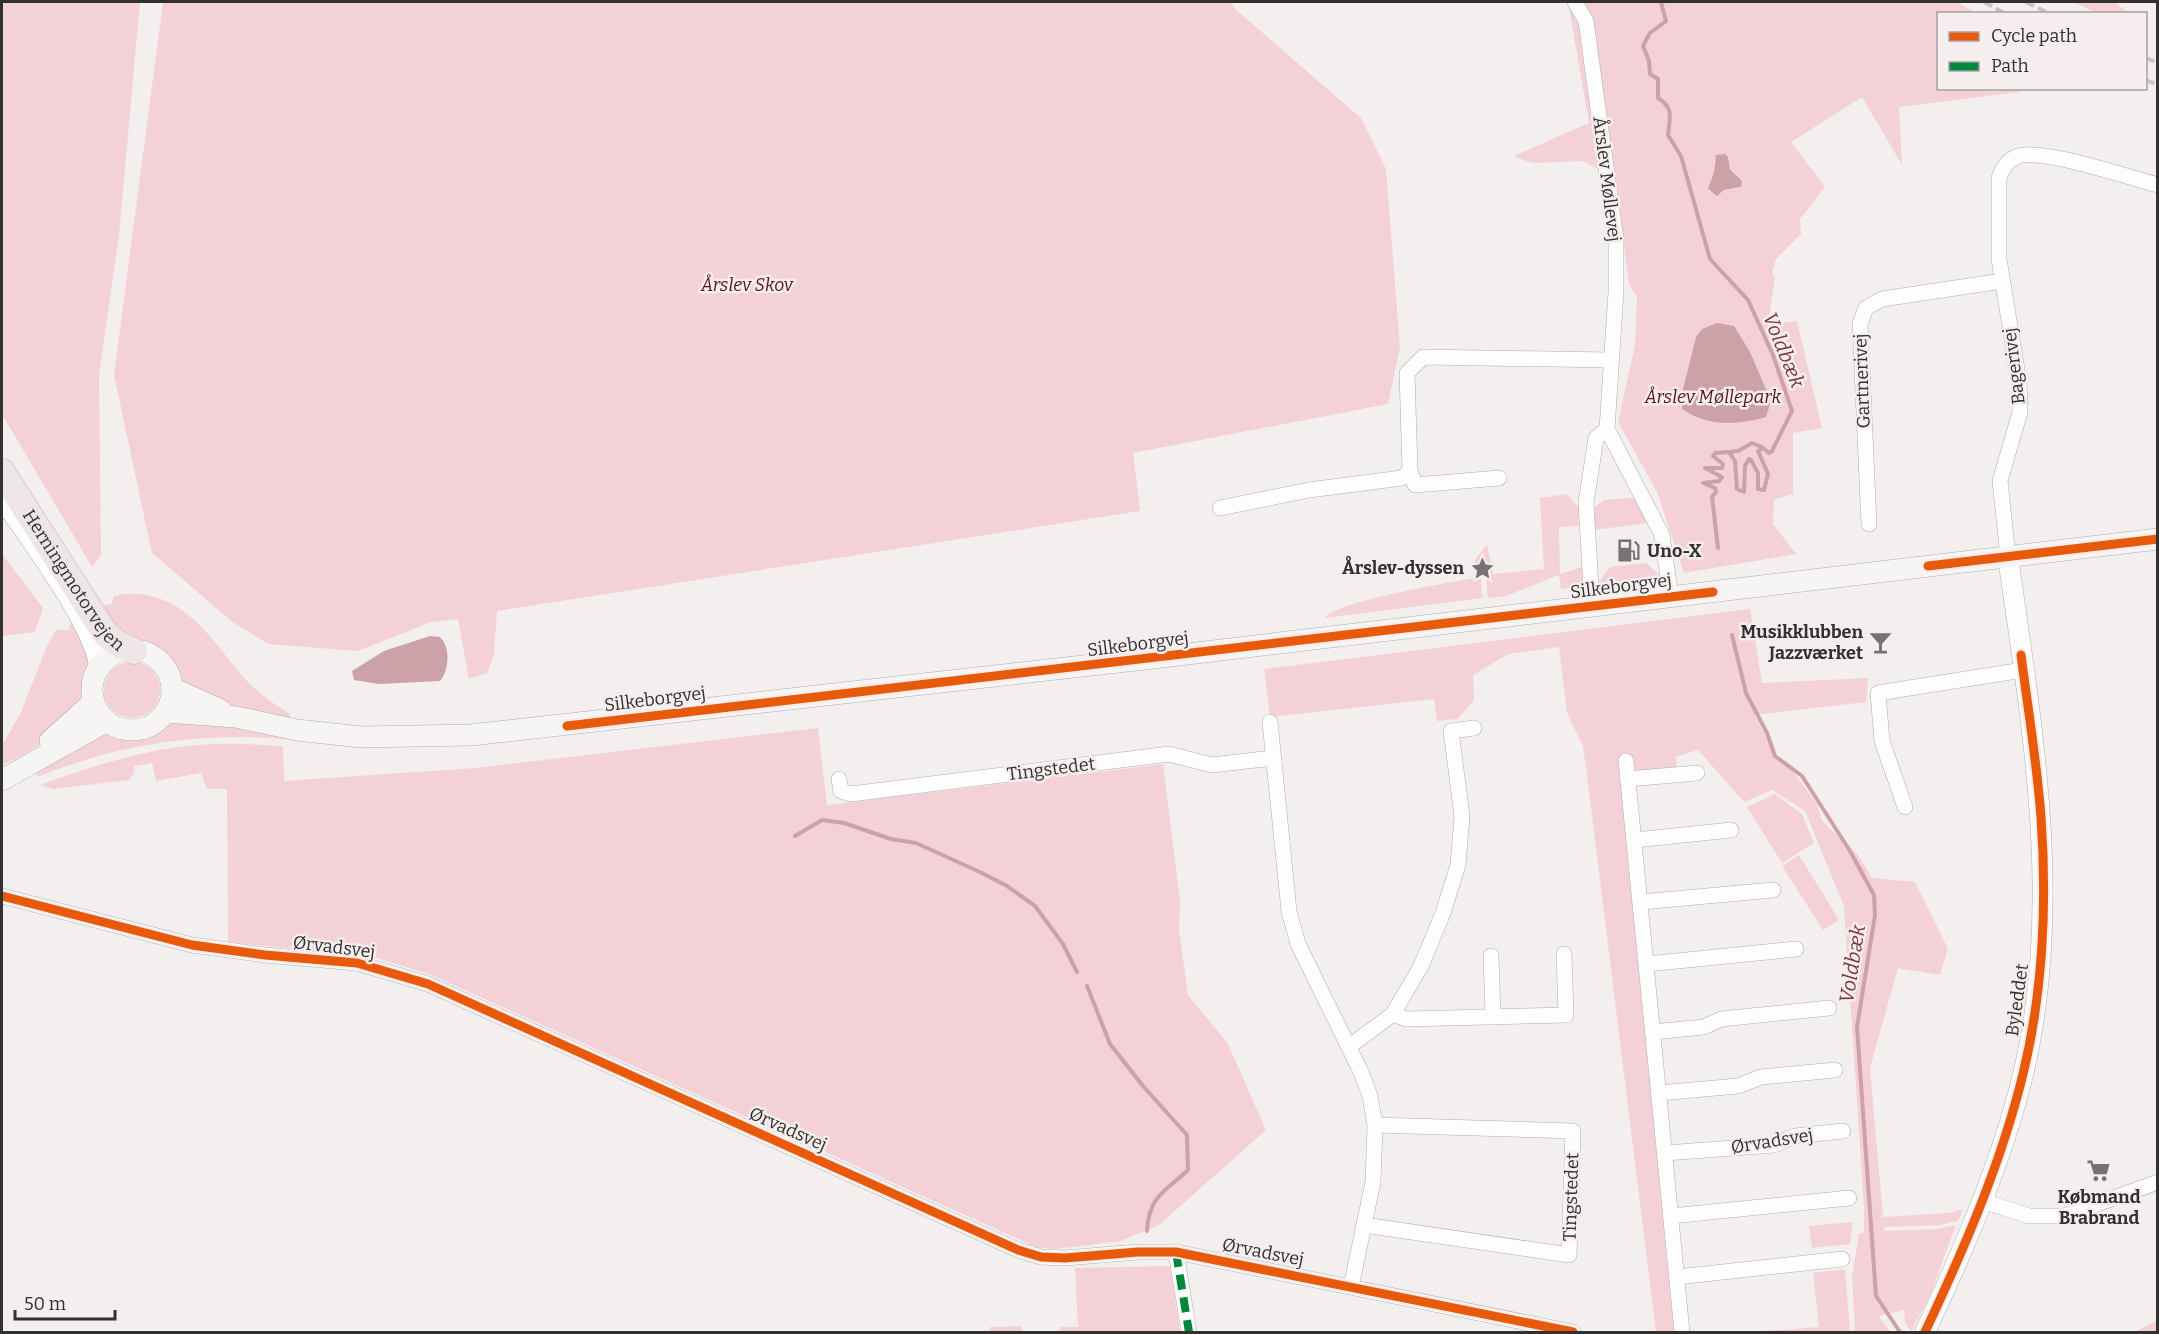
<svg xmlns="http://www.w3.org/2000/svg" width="2159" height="1334" font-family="Bitter,serif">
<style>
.green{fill:#f4d1d6;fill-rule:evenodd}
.water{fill:#cca2a8}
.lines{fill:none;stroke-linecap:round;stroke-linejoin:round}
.stream{stroke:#cca2a8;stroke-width:4}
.minor-casing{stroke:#afacac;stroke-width:16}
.tertiary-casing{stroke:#afacac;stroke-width:21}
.secondary-casing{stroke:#afacac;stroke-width:22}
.trunk-casing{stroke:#beb2b4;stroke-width:27}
.minor{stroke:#fdfdfd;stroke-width:15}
.tertiary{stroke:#fdfdfd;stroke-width:20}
.secondary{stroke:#f7f4f4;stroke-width:21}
.trunk{stroke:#eee6e6;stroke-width:26}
.rail{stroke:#c5c4c4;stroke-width:4;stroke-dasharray:9 4.5;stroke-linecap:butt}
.quiet{stroke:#00873e;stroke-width:8;stroke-dasharray:15 8;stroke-linecap:butt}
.cycleway-casing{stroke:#f5edee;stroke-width:13}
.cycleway{stroke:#e8590c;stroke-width:9}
.labels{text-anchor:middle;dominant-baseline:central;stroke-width:5;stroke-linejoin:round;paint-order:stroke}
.street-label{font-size:18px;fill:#333030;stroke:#f5edee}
.park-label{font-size:18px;font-style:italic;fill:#571024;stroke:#f5edee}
.poi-label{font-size:18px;font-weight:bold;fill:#333030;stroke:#f5edee;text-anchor:end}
.water-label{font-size:20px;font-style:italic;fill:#7c3342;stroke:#f5edee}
</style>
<rect width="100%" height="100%" fill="#f3efef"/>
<g class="green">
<polygon points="2,2 140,2 119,235 99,375 101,555 92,567 2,414"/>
<polygon points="163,2 1231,2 1235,9 1361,118 1386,169 1400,347 1388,404 1133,453 1140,511 497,611 494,655 487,673 469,679 458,619 431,622 358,651 268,644 230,620 152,553 114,375"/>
<path d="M1568 2H1957L1976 13 1938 14V88H2020L2021 92 1899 107 1902 165 1862 97 1791 142 1825 187 1800 219 1801 234 1776 259 1772 273 1775 277 1768 325 1797 321 1822 428 1793 433V494L1774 500 1773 524 1796 554 1684 573 1657 492 1618 422 1635 345 1637 296 1629 284 1619 208 1606 173 1583 161 1532 163 1514 156 1589 123ZM1714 160 1730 164V168L1738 176 1739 188 1724 190 1720 194 1709 192 1715 172Z"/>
<polygon points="2073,2 2114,2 2129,13 2097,13"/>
<path d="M1567 494 1579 508 1578 526 1559 527 1560 574 1582 567V586L1561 589 1559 575 1506 596 1488 598 1486 576 1481 577 1482 598 1325 618C1336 601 1448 583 1474 578L1473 563 1487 544 1493 574 1544 569 1540 498Z"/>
<polygon points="1630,498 1635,499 1648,523 1594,530 1595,507 1604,500"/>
<polygon points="2,554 43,608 35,632 2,636"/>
<polygon points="1646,563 1662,577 1598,584 1610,567"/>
<path d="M124 594C185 590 211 640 246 680 259 694 274 704 290 714V718L241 710 201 697 178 678 167 657 154 648 126 642 98 606 112 604 114 596Z"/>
<polygon points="1750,609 1762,683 1868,678 1866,702 1754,715 1776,754 1795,774 1816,803 1822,821 1858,855 1872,878 1915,882 1948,949 1940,975 1898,968 1870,1068 1883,1217 1949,1213 1963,1209 1958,1221 1940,1225 1884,1227 1885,1231 1937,1229 1956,1225 1931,1293 1911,1332 1905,1322 1904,1310 1879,1316 1890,1332 1855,1332 1852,1277 1859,1234 1864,1232 1864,1206 1844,906 1805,811 1772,790 1744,802 1698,750 1676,757 1677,767 1636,772 1633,758 1618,759 1674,1332 1656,1332 1586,767 1583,746 1567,713 1559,647 1508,654 1473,675 1474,700 1458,719 1437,721 1434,699 1270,717 1264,669"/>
<path d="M76 621C113 684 61 741 2 765V746L21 712 47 646 56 630H69L70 624Z"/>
<circle cx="132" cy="690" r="28"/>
<path d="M201 721 287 739C199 732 119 744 37 777V765L75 742 114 733 125 736 142 735 164 724Z"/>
<path d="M818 728 827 805 1163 764 1180 902 1179 930 1188 995 1228 1044 1266 1130 1159 1225 1121 1241 1057 1249 1036 1247 429 974 373 957 228 942 227 789H207L201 773 156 781 152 763 134 766V773L129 780 53 789 40 785C98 764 156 745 219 744 240 743 262 745 283 746L284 781 475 768Z"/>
<polygon points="1775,794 1802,814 1814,843 1782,863 1747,807"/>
<polygon points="1799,855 1839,920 1823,930 1782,866"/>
<polygon points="1853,1222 1850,1244 1812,1248 1809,1226"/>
<polygon points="1170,1266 1180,1332 1060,1332 1061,1327 1078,1327 1075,1268"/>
<polygon points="1845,1269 1850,1332 1754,1332 1819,1327 1813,1273"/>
<polygon points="2157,1320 2157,1332 2135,1332"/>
<polygon points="1022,1326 1022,1332 990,1332 990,1327"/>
</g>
<g class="water">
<polygon points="1725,154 1728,157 1730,169 1742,181 1741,187 1724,190 1717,196 1708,189 1714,172 1716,155"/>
<path d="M1717 323 1734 326 1750 352 1771 401 1766 417C1738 425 1708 427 1682 409L1681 397 1696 337 1702 329Z"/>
<path d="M430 636 440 637C451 648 449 670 440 681L379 684 354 680 352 671 384 651Z"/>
</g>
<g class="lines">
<g class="stream">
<path d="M1661 2 1666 21 1650 33 1643 46 1649 61 1650 74 1658 79V98C1674 108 1670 117 1668 135L1681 156 1710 259 1748 300 1773 355 1792 411 1772 451 1769 453 1763 448 1758 451 1768 474 1764 490 1758 489V473L1751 460 1749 459 1745 466 1744 492 1737 489 1735 461 1729 452 1715 453 1713 456 1723 464 1722 468H1705L1722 477 1719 481 1703 483 1715 488 1716 492 1712 497 1718 548"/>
<polyline points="1729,452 1738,451 1752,443 1762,447"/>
<polyline points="1732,635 1746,693 1767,733 1775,756 1802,776 1850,851 1874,895 1875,915 1857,1027 1876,1296 1900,1332"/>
<polyline points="795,836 822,820 844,823 891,839 916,843 982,873 1007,886 1035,906 1063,944 1077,972"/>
<path d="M1087 986 1110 1044 1143 1086 1187 1135 1188 1170C1165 1192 1149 1195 1147 1231"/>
</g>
<defs>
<g id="minor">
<polyline points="1575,2 1586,21 1616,240 1616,292 1607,429 1662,535 1671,597"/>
<polyline points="1410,470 1415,485 1499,478"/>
<polyline points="1220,508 1309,490 1402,478 1410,470 1407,373 1423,357 1610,360"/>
<polyline points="1869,524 1860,324 1866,308 1882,299 2002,281"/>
<path d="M2008 557 2000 481 2020 412 2019 382 1999 259V178C2002 169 2006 161 2016 157 2038 146 2130 178 2158 185"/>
<polyline points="1592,606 1586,503 1596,438 1607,429"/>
<polyline points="1270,722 1289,911 1298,944 1361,1072 1370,1096 1375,1125 1373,1182 1351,1287"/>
<polyline points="1626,761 1682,1332"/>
<polyline points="839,779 841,791 851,794 1169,754 1212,765 1273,758"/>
<polyline points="1628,779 1697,773"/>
<polyline points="1905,807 1882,741 1878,693 2023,670"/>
<polyline points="1635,840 1731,830"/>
<polyline points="2,896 192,945 265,955 357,963 428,984 1018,1250 1041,1257 1065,1258 1138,1252 1176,1252 1573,1332"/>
<polyline points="1641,902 1773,890"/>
<polyline points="1491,956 1493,1017"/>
<polyline points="1647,964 1796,949"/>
<polyline points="1393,1014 1406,1019 1566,1015 1564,954"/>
<polyline points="1653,1032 1704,1027 1721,1019 1829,1008"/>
<polyline points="1350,1046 1393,1014 1421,966 1443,913 1458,865 1462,816 1451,731 1474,728"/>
<polyline points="1659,1093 1738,1086 1761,1077 1835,1070"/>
<polyline points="1665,1153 1774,1145 1795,1136 1843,1131"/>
<polyline points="1983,1201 2029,1216 2064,1216 2158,1182"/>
<polyline points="1671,1216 1849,1198"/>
<polyline points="1364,1225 1569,1255 1573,1131 1375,1125"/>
<polyline points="1176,1252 1189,1332"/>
<polyline points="1677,1277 1842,1259"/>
</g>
<g id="tertiary">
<path d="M2 498C26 533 99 631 99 669"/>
<path d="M1925 1332C1964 1249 2001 1164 2023 1075 2064 904 2032 727 2008 557"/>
</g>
<g id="secondary">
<circle cx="132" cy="690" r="40"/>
<polyline points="172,688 221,710"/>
<polyline points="166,712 236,717 297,730 361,737 471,735 1145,659 2158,539"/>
<polyline points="50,741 94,701"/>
<polyline points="2,780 107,721"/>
</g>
<g id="trunk">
<path id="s1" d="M2 472 105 633 118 644 134 651"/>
</g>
</defs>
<use href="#minor" class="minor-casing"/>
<use href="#tertiary" class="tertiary-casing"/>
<use href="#secondary" class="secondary-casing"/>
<use href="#trunk" class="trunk-casing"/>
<use href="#minor" class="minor"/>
<use href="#tertiary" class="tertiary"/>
<use href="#secondary" class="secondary"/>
<use href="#trunk" class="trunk"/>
<g class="rail">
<polyline points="1984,2 2006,14"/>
<polyline points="2026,2 2050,14"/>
<polyline points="2146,58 2158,63"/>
<polyline points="2146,80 2158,85"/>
</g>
<polyline class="quiet" points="1176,1252 1189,1332"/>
<defs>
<g id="cycleway">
<polyline points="1928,566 2158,539"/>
<polyline points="567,726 1713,592"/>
<polyline points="2,896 192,945 265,955 357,963 428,984 1018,1250 1041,1257 1065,1258 1138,1252 1176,1252 1573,1332"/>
<path d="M1925 1332C1964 1249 2001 1164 2023 1074 2043 992 2047 902 2041 817 2037 763 2028 709 2021 655"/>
</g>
</defs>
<use href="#cycleway" class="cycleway-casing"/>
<use href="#cycleway" class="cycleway"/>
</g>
<defs>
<symbol id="fuel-bare" viewBox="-9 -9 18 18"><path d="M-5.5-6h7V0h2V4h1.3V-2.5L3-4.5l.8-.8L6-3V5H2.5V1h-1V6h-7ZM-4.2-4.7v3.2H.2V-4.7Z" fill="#767373" stroke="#f5edee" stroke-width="2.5" paint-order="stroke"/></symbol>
<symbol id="sight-bare" viewBox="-9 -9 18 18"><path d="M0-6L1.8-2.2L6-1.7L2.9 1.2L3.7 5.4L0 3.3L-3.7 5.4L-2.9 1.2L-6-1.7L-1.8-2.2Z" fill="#767373" stroke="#f5edee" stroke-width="2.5" paint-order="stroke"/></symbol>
<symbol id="bar-bare" viewBox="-9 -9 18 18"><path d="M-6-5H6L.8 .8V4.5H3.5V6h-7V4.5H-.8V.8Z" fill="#767373" stroke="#f5edee" stroke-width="2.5" paint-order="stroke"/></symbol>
<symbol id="supermarket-bare" viewBox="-9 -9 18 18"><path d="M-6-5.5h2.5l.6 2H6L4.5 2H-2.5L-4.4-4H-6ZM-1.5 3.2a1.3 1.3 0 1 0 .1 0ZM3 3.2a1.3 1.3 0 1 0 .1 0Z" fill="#767373" stroke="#f5edee" stroke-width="2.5" paint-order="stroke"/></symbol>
</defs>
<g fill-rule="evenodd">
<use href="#fuel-bare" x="1612" y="534" width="33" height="33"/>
<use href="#sight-bare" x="1466" y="552" width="33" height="33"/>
<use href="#bar-bare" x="1864" y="626" width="33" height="33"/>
<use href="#supermarket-bare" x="2082" y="1154" width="33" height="33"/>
</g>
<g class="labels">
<g class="street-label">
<text transform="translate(1607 179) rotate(83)">Årslev Møllevej</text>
<text transform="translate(2014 366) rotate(-97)">Bagerivej</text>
<text transform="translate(1862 381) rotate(-92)">Gartnerivej</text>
<text stroke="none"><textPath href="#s1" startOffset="130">Herningmotorvejen</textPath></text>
<text transform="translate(1621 586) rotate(-7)">Silkeborgvej</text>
<text transform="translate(1138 644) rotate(-7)">Silkeborgvej</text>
<text transform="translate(655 699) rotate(-7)">Silkeborgvej</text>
<text transform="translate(1051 769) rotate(-7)">Tingstedet</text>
<text transform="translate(334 947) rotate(7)">Ørvadsvej</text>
<text transform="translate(2017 1000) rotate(-82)">Byleddet</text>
<text transform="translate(788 1129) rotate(24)">Ørvadsvej</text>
<text transform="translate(1772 1141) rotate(-9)">Ørvadsvej</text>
<text transform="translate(1571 1197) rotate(-88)">Tingstedet</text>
<text transform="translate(1263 1252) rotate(11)">Ørvadsvej</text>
</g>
<g class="park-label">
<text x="747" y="285">Årslev Skov</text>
<text x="1713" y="397">Årslev Møllepark</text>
</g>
<g class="poi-label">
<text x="1647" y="551" text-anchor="start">Uno-X</text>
<text x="1464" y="568">Årslev-dyssen</text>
<text x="1863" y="632">Musikklubben<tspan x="1863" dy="21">Jazzværket</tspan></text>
<text x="2099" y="1197" text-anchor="middle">Købmand<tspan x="2099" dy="21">Brabrand</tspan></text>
</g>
<g class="water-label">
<text transform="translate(1784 350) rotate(68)">Voldbæk</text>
<text transform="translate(1852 964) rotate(-81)">Voldbæk</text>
</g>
</g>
<rect width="2159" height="1334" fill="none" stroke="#333030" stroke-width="6"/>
<rect x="1937" y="12" width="210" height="78" fill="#f5edee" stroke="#a7a1a2" stroke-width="1.5"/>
<rect x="1949" y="32" width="30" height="9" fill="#e8590c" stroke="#a7a1a2" stroke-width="1.5"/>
<text x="1991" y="42" font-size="18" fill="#333030">Cycle path</text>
<rect x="1949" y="62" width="30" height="9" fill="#00873e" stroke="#a7a1a2" stroke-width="1.5"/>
<text x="1991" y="72" font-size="18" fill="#333030">Path</text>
<path d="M15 1310v9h100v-9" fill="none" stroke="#333030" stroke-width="3"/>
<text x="24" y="1310" font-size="18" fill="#333030" stroke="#f5edee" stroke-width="4.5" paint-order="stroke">50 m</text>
</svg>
